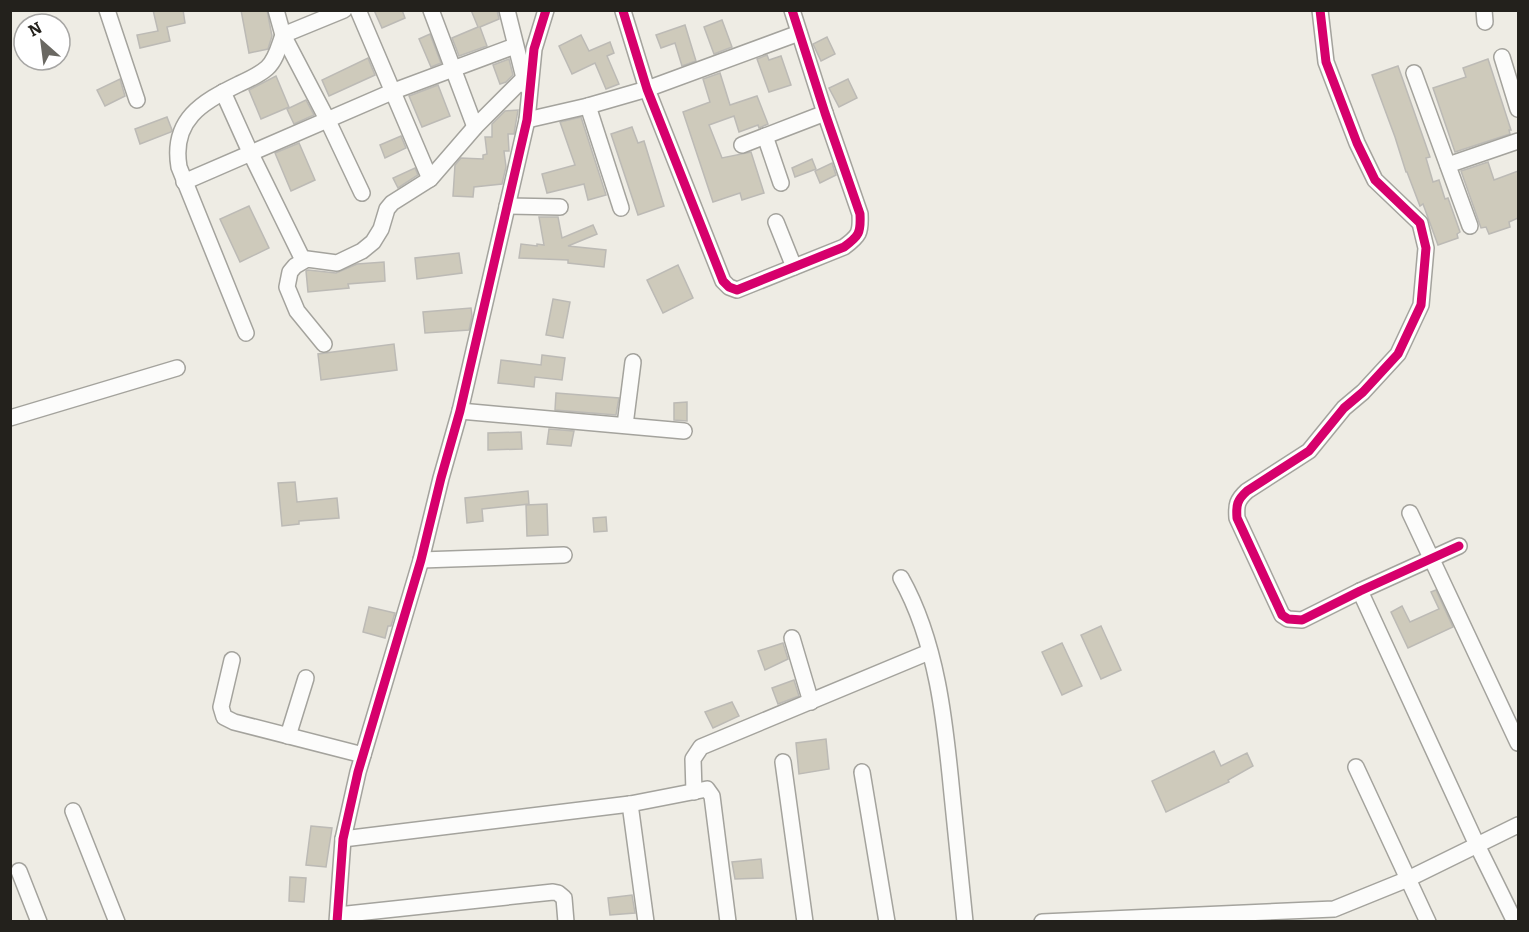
<svg xmlns="http://www.w3.org/2000/svg" width="1529" height="932" font-family="Bitter,serif">
<style>
.building{fill:#cecabb;stroke:#bcbab5;stroke-width:1.5}
.lines{fill:none;stroke-linecap:round;stroke-linejoin:round}
.minor-casing{stroke:#a4a39d;stroke-width:18}
.minor{stroke:#fcfcfb;stroke-width:15}
.cycleway-casing{stroke:#fff;stroke-width:13}
.cycleway{stroke:#d6006c;stroke-width:9}
</style>
<rect width="100%" height="100%" fill="#eeece4"/>
<g class="building">
<polygon points="153,10 183,10 185,23 167,27 170,41 140,48 137,35 158,31"/>
<polygon points="241,10 267,10 272,36 268,49 249,53"/>
<polygon points="374,10 402,10 405,18 382,28"/>
<polygon points="471,10 497,10 499,19 480,27 487,46 459,56 452,38 478,27"/>
<polygon points="722,20 732,47 714,54 704,27"/>
<polygon points="685,25 696,61 682,66 675,43 661,48 656,35"/>
<polygon points="430,34 441,63 431,67 419,39"/>
<polygon points="581,35 589,51 610,42 614,53 607,56 619,84 606,89 595,63 572,74 559,46"/>
<polygon points="827,37 835,54 821,61 813,44"/>
<polygon points="767,55 769,60 781,56 791,85 769,92 757,59"/>
<polygon points="368,58 375,75 329,96 322,80"/>
<polygon points="509,59 513,75 506,82 500,84 493,65"/>
<polygon points="1488,59 1511,130 1509,130 1510,134 1455,152 1433,88 1466,77 1463,68"/>
<polygon points="1398,66 1430,157 1426,158 1433,182 1439,180 1445,199 1448,198 1460,232 1457,234 1458,238 1438,245 1423,204 1420,206 1407,172 1406,172 1395,137 1372,75"/>
<polygon points="720,73 730,105 757,96 768,124 759,128 758,125 739,132 734,116 709,125 722,158 751,152 764,193 742,200 740,193 713,202 683,112 710,102 703,79"/>
<polygon points="276,76 289,107 261,119 249,90"/>
<polygon points="120,79 125,96 105,106 97,90"/>
<polygon points="848,79 857,98 839,107 829,88"/>
<polygon points="438,85 450,116 422,127 409,96"/>
<polygon points="306,100 314,115 294,124 287,109"/>
<polygon points="518,110 514,134 508,134 509,151 504,151 506,167 502,184 474,187 473,197 453,196 455,165 461,158 483,159 483,155 487,154 485,137 492,137 492,124 505,111"/>
<polygon points="167,117 172,130 171,132 140,144 135,129"/>
<polygon points="581,117 606,195 588,200 584,184 547,193 542,174 575,165 560,122"/>
<polygon points="632,127 638,143 644,141 664,206 638,215 611,134"/>
<polygon points="401,136 406,148 385,158 380,145"/>
<polygon points="299,143 315,180 291,191 275,153"/>
<polygon points="812,159 816,169 795,177 792,168"/>
<polygon points="1488,162 1494,180 1518,171 1518,218 1509,222 1510,227 1489,234 1486,227 1481,228 1461,171"/>
<polygon points="832,163 836,175 820,183 815,171"/>
<polygon points="415,168 418,175 398,188 393,178"/>
<polygon points="249,206 269,248 240,262 220,219"/>
<polygon points="539,217 558,217 562,238 593,225 597,234 568,246 606,250 604,267 568,263 568,260 519,258 521,244 537,246 537,244 544,245"/>
<polygon points="459,253 462,273 417,279 415,258"/>
<polygon points="384,262 385,281 348,284 349,288 308,292 306,271 308,270 336,273 357,264"/>
<polygon points="678,265 693,298 663,313 647,280"/>
<polygon points="553,299 570,302 563,338 546,335"/>
<polygon points="471,308 472,316 469,330 425,333 423,312"/>
<polygon points="394,344 397,370 321,380 318,354"/>
<polygon points="542,355 565,358 562,380 535,377 534,387 498,383 501,360 541,365"/>
<polygon points="556,393 619,398 616,415 555,410"/>
<polygon points="687,402 687,421 674,420 674,403"/>
<polygon points="549,429 574,431 571,446 547,444"/>
<polygon points="521,432 522,449 488,450 488,433"/>
<polygon points="295,482 297,502 337,498 339,518 299,521 299,524 282,526 278,483"/>
<polygon points="528,491 529,504 482,509 483,521 467,523 465,498"/>
<polygon points="547,504 548,535 527,536 526,505"/>
<polygon points="606,517 607,531 594,532 593,518"/>
<polygon points="1436,590 1453,627 1408,648 1391,612 1402,606 1410,622 1439,609 1431,592"/>
<polygon points="369,607 395,613 391,626 388,626 385,638 363,632"/>
<polygon points="1101,626 1121,670 1101,679 1081,635"/>
<polygon points="783,643 788,659 765,670 758,651"/>
<polygon points="1062,643 1082,686 1062,695 1042,652"/>
<polygon points="794,680 799,696 778,704 772,688"/>
<polygon points="732,702 739,716 713,728 705,712"/>
<polygon points="826,739 829,769 799,774 796,743"/>
<polygon points="1214,751 1221,766 1247,753 1253,766 1228,780 1229,782 1166,812 1152,781"/>
<polygon points="311,826 332,828 326,867 306,865"/>
<polygon points="761,859 763,878 735,879 732,862"/>
<polygon points="290,877 306,878 304,902 289,901"/>
<polygon points="632,895 635,913 610,915 608,898"/>
</g>
<g class="lines">
<defs>
<g id="minor">
<polyline points="107,10 137,100"/>
<polyline points="276,10 283,35 328,121 362,193"/>
<polyline points="358,10 430,179"/>
<polyline points="431,10 475,127"/>
<polyline points="507,10 526,86"/>
<path d="M1320 10 1326 62 1357 143 1375 180 1420 223 1426 248 1421 305 1398 354 1363 392 1344 408 1309 451 1247 491C1237 500 1236 505 1237 518L1282 615 1288 619 1302 620 1360 591 1459 546"/>
<polyline points="1484,10 1485,22"/>
<path d="M623 11 647 89 723 281 729 287 737 290 844 247C859 236 861 233 860 214L825 113 792 10"/>
<polyline points="1502,57 1518,109"/>
<polyline points="1414,73 1470,226"/>
<polyline points="223,92 250,152 303,260"/>
<polyline points="588,106 621,208"/>
<polyline points="527,120 588,106 647,89 799,33"/>
<polyline points="765,136 781,183"/>
<polyline points="742,145 825,113"/>
<polyline points="1448,165 1518,141"/>
<polyline points="184,182 394,91 515,46"/>
<polyline points="507,206 560,207"/>
<polyline points="776,222 794,267"/>
<path d="M246 333 179 167C171 120 202 102 239 84 248 80 259 75 267 68 276 60 279 46 283 35L344 10"/>
<polyline points="324,344 297,311 287,287 290,272 295,266 307,259 337,263 362,251 373,242 381,229 387,209 392,203 430,179 475,127 524,78"/>
<polyline points="460,411 684,431"/>
<polyline points="10,418 177,368"/>
<polyline points="625,425 633,362"/>
<polyline points="1410,513 1518,743"/>
<polyline points="421,560 564,555"/>
<path d="M901 578C937 642 945 721 952 794 956 837 961 879 965 922"/>
<polyline points="1360,591 1477,845 1515,922"/>
<polyline points="792,638 811,702"/>
<polyline points="232,660 221,707 224,717 234,722 363,755"/>
<polyline points="288,736 306,678"/>
<polyline points="783,762 805,922"/>
<polyline points="1356,767 1428,922"/>
<polyline points="862,772 887,922"/>
<polyline points="694,792 693,759 701,747 929,652"/>
<polyline points="630,804 646,922"/>
<polyline points="73,811 117,922"/>
<polyline points="343,839 630,804 707,789 712,796 728,922"/>
<polyline points="19,871 39,922"/>
<polyline points="338,915 553,892 558,893 564,898 566,922"/>
<polyline points="337,922 343,839 358,772 421,560 441,478 460,411 527,120 534,49 546,10"/>
<polyline points="1042,922 1334,909 1408,879 1518,825"/>
</g>
</defs>
<use href="#minor" class="minor-casing"/>
<use href="#minor" class="minor"/>
<defs>
<g id="cycleway">
<path d="M1320 10 1326 62 1357 143 1375 180 1420 223 1426 248 1421 305 1398 354 1363 392 1344 408 1309 451 1247 491C1237 500 1236 505 1237 518L1282 615 1288 619 1302 620 1360 591 1459 546"/>
<path d="M623 11 647 89 723 281 729 287 737 290 844 247C859 236 861 233 860 214L825 113 792 10"/>
<polyline points="337,922 343,839 358,772 421,560 441,478 460,411 527,120 534,49 546,10"/>
</g>
</defs>
<use href="#cycleway" class="cycleway-casing"/>
<use href="#cycleway" class="cycleway"/>
</g>
<rect width="1529" height="932" fill="none" stroke="#23211c" stroke-width="24"/>
<g transform="translate(42 42) rotate(332)"><circle r="28" fill="#ffffff" stroke="#a7a6a4" stroke-width="1.5"/>
<path d="M0-4.5L10 22L0 15L-10 22Z" fill="#6a6862"/>
<text y="-9" font-size="16" font-weight="bold" text-anchor="middle" fill="#23211c">N</text>
</g>
</svg>
